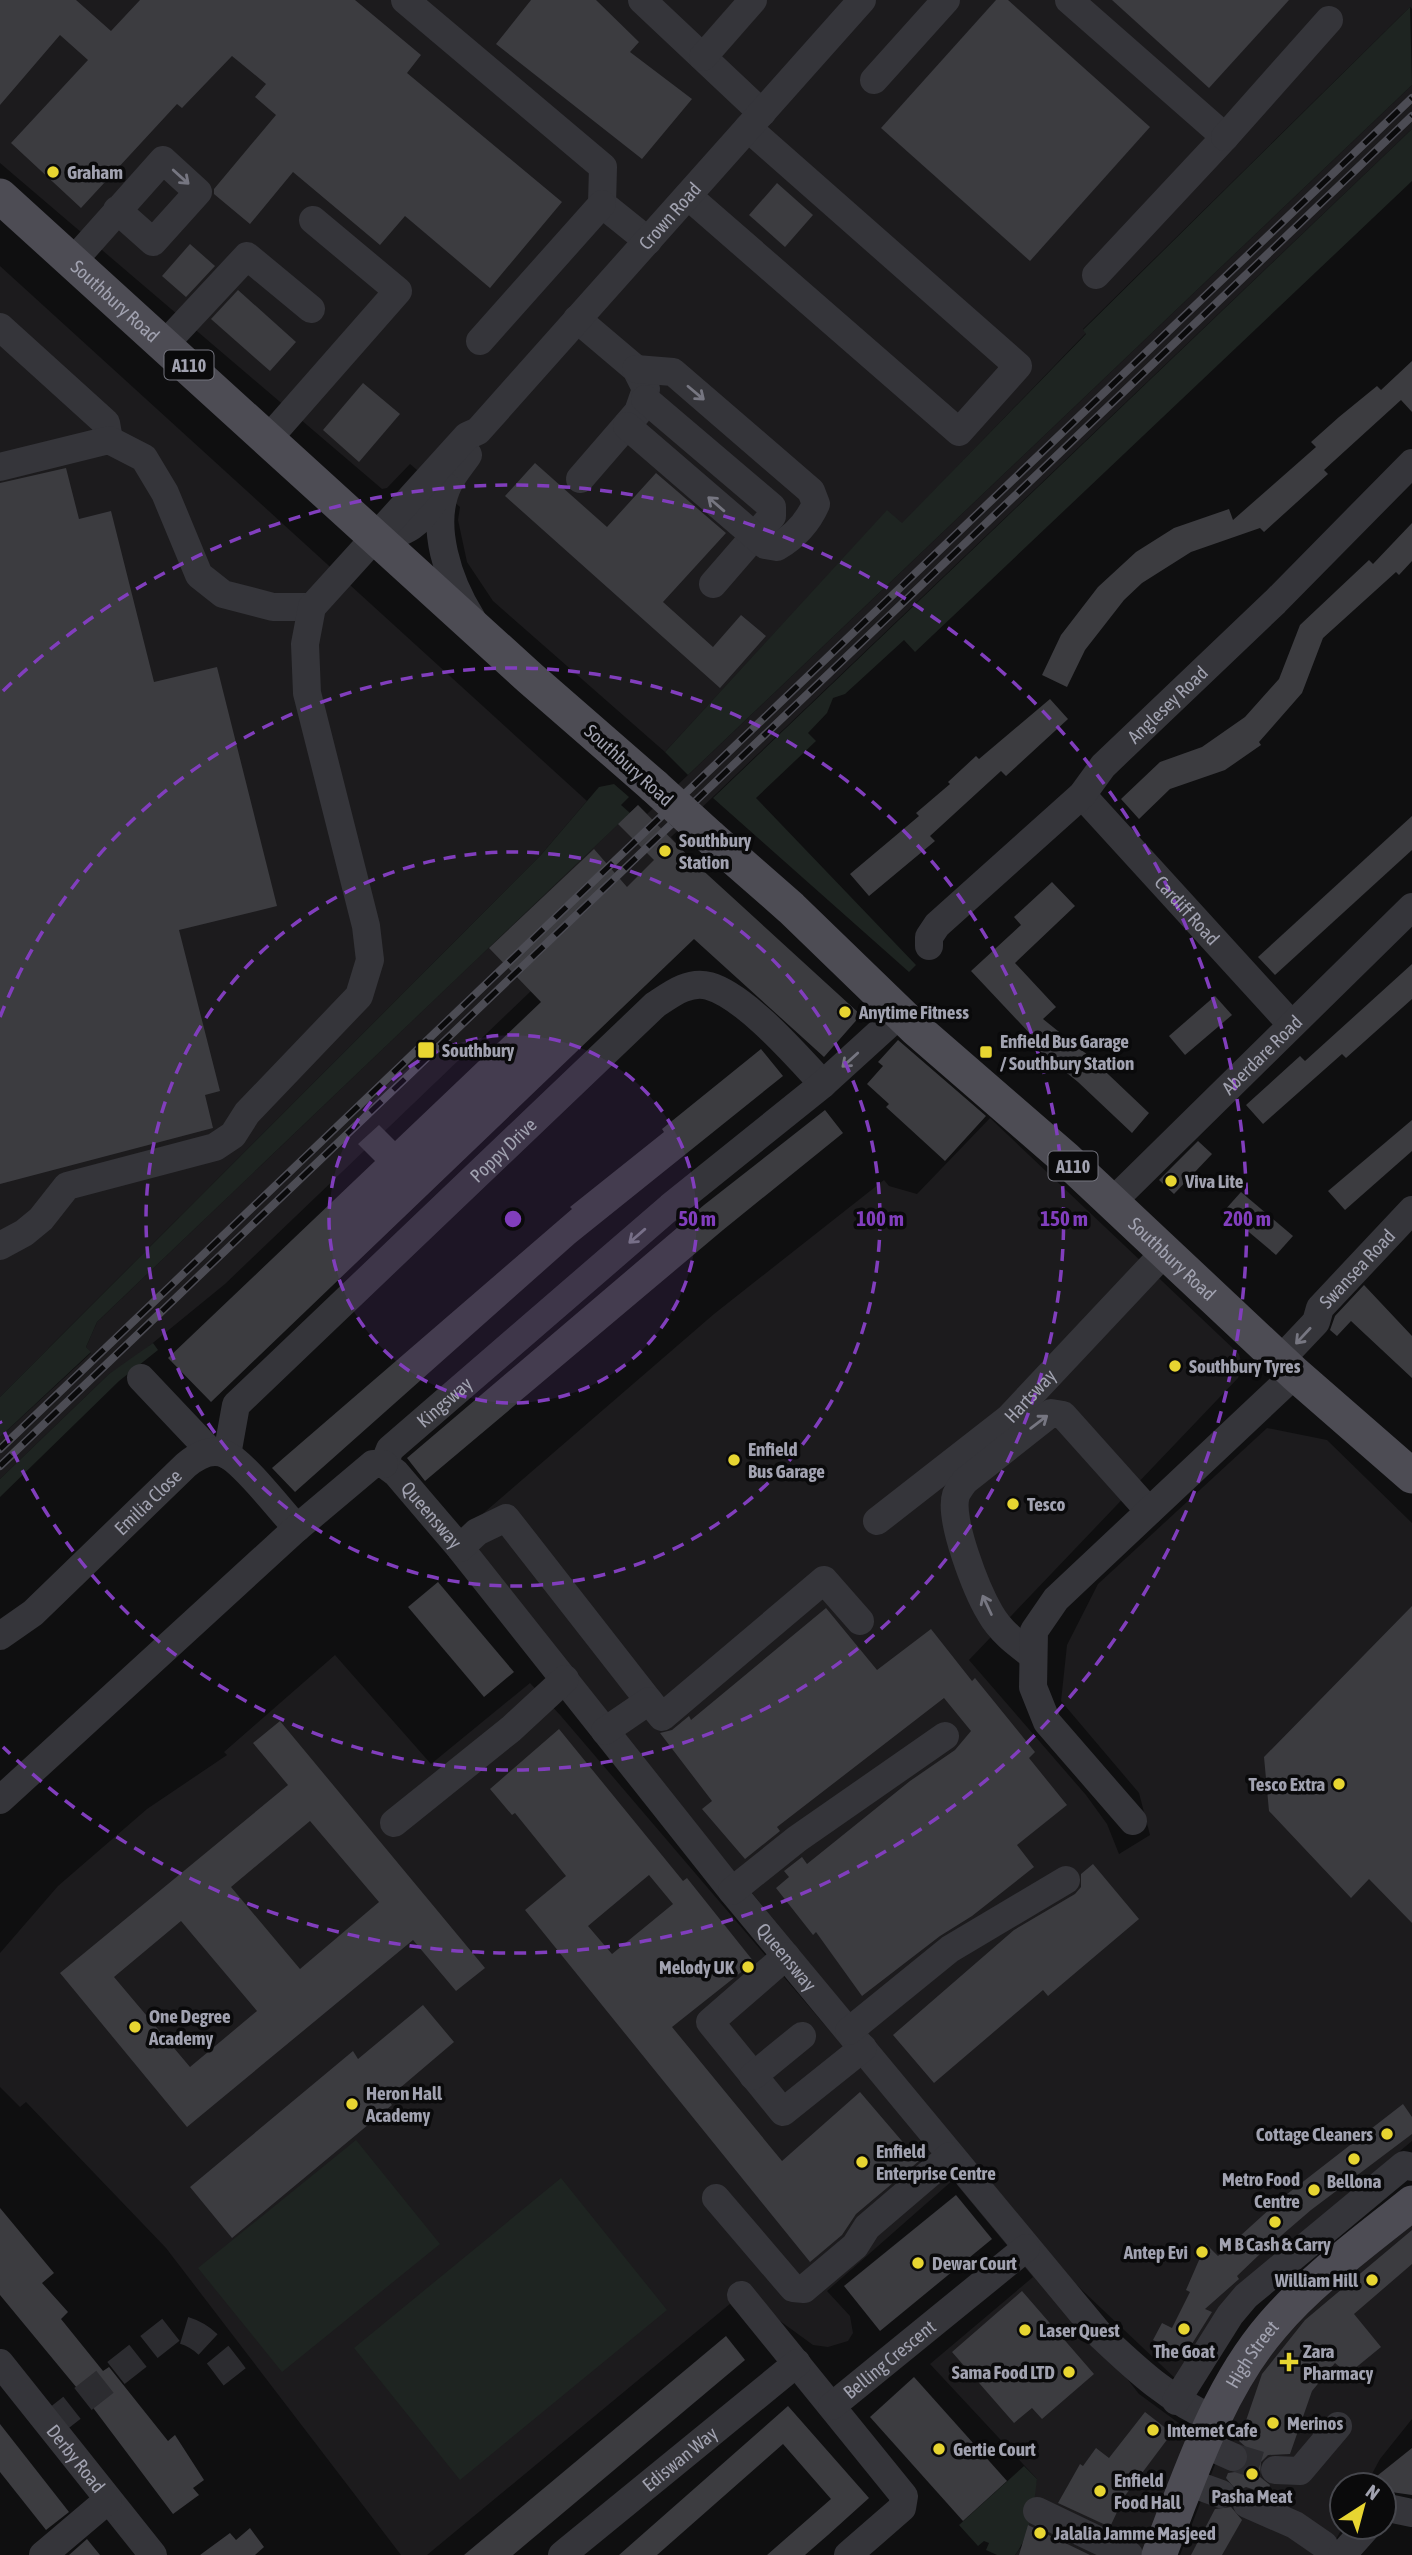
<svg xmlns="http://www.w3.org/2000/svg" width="1412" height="2555" font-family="'Asap Condensed',sans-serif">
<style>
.built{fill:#1c1b1d}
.green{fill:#1e2421}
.building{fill:#3c3c40;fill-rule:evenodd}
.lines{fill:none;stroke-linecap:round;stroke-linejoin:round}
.minor-tunnel{stroke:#2c2c30;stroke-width:28;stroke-dasharray:28 14;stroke-linecap:butt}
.minor{stroke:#35353a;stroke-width:28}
.major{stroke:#4d4c54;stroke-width:35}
.rail-casing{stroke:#4c4c54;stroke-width:8}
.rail{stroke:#0a0a0b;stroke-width:5;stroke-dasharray:16;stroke-linecap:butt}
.major-bridge{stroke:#4d4c54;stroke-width:35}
.oneway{stroke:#767681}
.ring{fill:none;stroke:#813ebd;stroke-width:3.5;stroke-dasharray:12 9}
.poi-dot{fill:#e7d531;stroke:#0a0a0b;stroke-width:2.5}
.labels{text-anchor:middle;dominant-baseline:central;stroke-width:7;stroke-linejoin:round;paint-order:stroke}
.shield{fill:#0a0a0b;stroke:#74747e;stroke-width:2}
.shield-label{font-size:18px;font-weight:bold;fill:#a1a2b0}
.poi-label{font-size:19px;font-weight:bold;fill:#a1a2b0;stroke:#0a0a0b;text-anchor:start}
.street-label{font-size:19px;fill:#a1a2b0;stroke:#0a0a0b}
.centre{fill:#813ebd;stroke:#0a0a0b;stroke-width:3.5}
.ring-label{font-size:21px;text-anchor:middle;font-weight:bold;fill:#813ebd;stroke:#0a0a0b;stroke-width:7;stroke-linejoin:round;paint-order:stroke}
</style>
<rect width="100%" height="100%" fill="#0f0f10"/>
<g class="built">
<polygon points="0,0 1412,0 1412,9 1410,7 1083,329 1086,333 902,524 887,511 665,752 493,601 467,562 458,520 460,507 410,464 387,488 382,489 0,163"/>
<polygon points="1412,85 1412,129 671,837 691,859 531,991 225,1284 132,1360 109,1374 0,1479 0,1437 91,1353 86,1347 97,1322 638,805 647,814 688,775"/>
<polygon points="0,266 587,801 540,856 0,1397"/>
<polygon points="990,1118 1239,1354 1242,1365 1238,1378 969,1660 1086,1795 1107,1824 1119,1854 1150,1835 1139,1793 1061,1701 1067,1645 1098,1584 1267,1428 1327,1440 1412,1523 1412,2141 1286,2246 1178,2381 1065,2274 559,1658 464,1530 714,1314 884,1180 889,1186 917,1194"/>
<polygon points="335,1655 431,1764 530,1683 561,1716 935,2154 999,2214 1139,2394 1187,2429 1190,2441 1142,2555 1015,2555 1022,2546 1037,2479 930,2364 1033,2277 953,2180 827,2291 850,2316 853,2333 848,2341 828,2347 813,2345 780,2321 748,2289 427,2555 401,2555 166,2248 26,2102 20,2107 0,2087 0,1953 58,1886 147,1809 227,1755 224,1752"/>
<polygon points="1412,2212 1412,2419 1380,2459 1366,2485 1342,2485 1343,2527 1327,2555 1180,2555 1252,2369 1324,2293"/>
</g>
<g class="green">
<polygon points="1410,7 1412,85 688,775 665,752 887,510 902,523 1086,334 1083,330"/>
<polygon points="1412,129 1412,181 915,652 904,640 845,694 833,698 827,713 808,733 816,741 756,798 916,965 909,972 713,798"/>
<polygon points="614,784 629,797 621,805 630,813 97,1322 86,1347 91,1352 0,1437 0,1397 540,856 599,787"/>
<polygon points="153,1343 158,1350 119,1381 0,1497 0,1479 109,1374"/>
<polygon points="356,2140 440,2244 282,2372 198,2268"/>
<polygon points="561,2178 667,2310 460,2480 354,2348"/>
<path d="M1024 2466 1037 2479C1034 2504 1031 2534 1015 2555H997L986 2550 989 2543 984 2541 978 2546 959 2525Z"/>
</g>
<g class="building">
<polygon points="0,0 76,0 111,31 140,0 355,0 421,55 407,73 562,202 490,288 405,216 380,245 293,172 250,224 214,194 214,189 276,115 255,97 266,84 232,56 182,108 177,104 81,208 11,143 88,60 60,35 0,105"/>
<polygon points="531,0 596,0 639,42 630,52 692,99 642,159 496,44"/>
<polygon points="996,0 1008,0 1150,127 1030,261 881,128"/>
<polygon points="1112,0 1289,0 1209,88"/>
<polygon points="777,183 813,215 785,247 749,215"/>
<polygon points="190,244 215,266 186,297 162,276"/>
<polygon points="238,290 296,342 270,371 211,319"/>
<polygon points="1412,361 1412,412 1401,400 1324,470 1328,474 1264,532 1260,528 1191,552 1142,583 1124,600 1085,650 1067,687 1042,675 1061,635 1098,587 1136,552 1174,528 1229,509 1233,520 1316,447 1311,442 1339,417 1377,386 1381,390"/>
<polygon points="363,383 400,414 359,462 323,430"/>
<polygon points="535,463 607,527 656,473 726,533 663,602 713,647 741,615 766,636 720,688 505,496"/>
<polygon points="66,468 79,519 111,511 154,682 217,667 277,906 179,930 220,1091 205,1095 213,1128 0,1184 0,483"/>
<polygon points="1412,523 1412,561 1399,575 1396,572 1323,638 1302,693 1259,742 1261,745 1225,770 1170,789 1139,819 1121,799 1160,762 1202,747 1245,717 1279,679 1300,625 1369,560 1373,564"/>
<polygon points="1050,699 1068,719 1006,776 1001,771 930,836 935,841 869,896 850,874 919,816 916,813 950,784 948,782 976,756 979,759"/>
<polygon points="638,805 697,865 861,1015 824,1057 694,939 211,1402 168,1358 375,1161 358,1144 379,1125 395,1141 541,1002 489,948 594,849 627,887 654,860 618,824"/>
<polygon points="1412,816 1412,850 1275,975 1258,957"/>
<polygon points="1052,882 1075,906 1015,963 1056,1007 1043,1019 1089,1056 1149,1113 1132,1133 1078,1082 1030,1043 1034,1038 971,971 1021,925 1014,917"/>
<polygon points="1412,964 1412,999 1346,1058 1342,1054 1263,1124 1246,1105 1300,1056 1305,1061"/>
<polygon points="1215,996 1232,1015 1185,1055 1169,1036"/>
<polygon points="898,1040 986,1116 945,1161 886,1107 889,1104 867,1084 883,1066 878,1062"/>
<polygon points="761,1049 783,1076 575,1243 295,1492 272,1468 572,1209 570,1207 664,1132 662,1129"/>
<polygon points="825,1110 843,1133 723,1230 425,1481 407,1458 704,1205"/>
<polygon points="1412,1120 1412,1151 1345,1210 1328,1191"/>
<polygon points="1198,1141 1212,1154 1174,1194 1159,1180"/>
<polygon points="1241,1192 1293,1236 1276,1255 1224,1211"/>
<polygon points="1364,1285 1412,1336 1412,1378 1351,1321 1337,1336 1330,1330 1335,1316"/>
<polygon points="438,1582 514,1672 484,1697 408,1607"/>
<polygon points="1412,1606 1412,1923 1369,1879 1351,1898 1269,1811 1264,1757"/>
<polygon points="826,1608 877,1670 931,1629 972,1681 975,1678 1035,1752 1029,1758 1067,1805 1017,1845 1034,1867 972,1916 940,1936 862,1996 816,1932 813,1935 776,1888 789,1877 784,1871 802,1857 807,1864 910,1781 955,1750 971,1731 944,1698 777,1827 780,1831 745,1859 702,1809 712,1801 660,1733 672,1730 689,1716 691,1720"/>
<path d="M280 1721 485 1968 456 1991 413 1940 187 2127 60 1973 288 1785 253 1743ZM310 1821 379 1902 300 1969 231 1887ZM181 1921 257 2011 190 2067 114 1977Z"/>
<path d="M559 1729 683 1881 687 1878 754 1962 672 2027 782 2161 860 2092 919 2161 856 2214 842 2235 810 2262 525 1910 566 1876 515 1813 512 1815 490 1789ZM649 1875 673 1904 612 1954 588 1926Z"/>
<polygon points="1093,1864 1139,1919 1048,1996 1043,1990 934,2083 893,2035 1014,1930 1075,1894 1081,1887 1081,1874"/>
<polygon points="423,2005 454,2042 387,2099 392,2105 232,2238 190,2187 353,2051 358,2059"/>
<polygon points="1403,2104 1412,2117 1412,2134 1311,2210 1261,2253 1237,2276 1239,2279 1205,2309 1212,2312 1185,2355 1153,2340 1162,2323 1172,2328 1190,2292 1186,2290 1206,2244 1218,2256 1282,2198"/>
<polygon points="956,2195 992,2239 880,2331 844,2286"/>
<polygon points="0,2208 54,2273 42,2283 68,2312 61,2319 103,2371 109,2367 168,2441 175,2435 204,2480 193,2488 199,2495 173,2514 91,2405 0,2295"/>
<polygon points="1412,2230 1412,2264 1354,2314 1381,2347 1348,2374 1335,2363 1312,2391 1290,2454 1268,2455 1261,2462 1260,2477 1270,2485 1267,2494 1246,2487 1237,2491 1226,2478 1228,2473 1242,2471 1248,2463 1247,2448 1239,2441 1262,2374 1305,2320"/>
<polygon points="1022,2291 1094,2374 1042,2419 1032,2408 1014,2423 952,2352"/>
<polygon points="726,2336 745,2360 513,2555 464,2555"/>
<polygon points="914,2377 1007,2481 963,2521 870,2417"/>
<polygon points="788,2406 869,2498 828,2535 805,2555 767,2555 831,2499 783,2444 657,2555 619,2555"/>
<polygon points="1145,2412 1172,2433 1124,2497 1110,2527 1058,2503 1080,2464 1083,2466 1096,2448 1109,2458"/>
<polygon points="0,2424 69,2512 46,2530 0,2472"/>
<polygon points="1412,2448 1412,2495 1391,2492 1377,2476"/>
<polygon points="1231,2507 1242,2520 1222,2555 1191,2555 1215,2509"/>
<polygon points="1028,2525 1030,2526 1090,2555 1019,2555"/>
<polygon points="250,2528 264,2547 255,2555 200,2555 230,2533 236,2540"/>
<polygon points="87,2539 100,2555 69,2555"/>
</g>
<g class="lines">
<g class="minor-tunnel">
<path d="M50 2425 173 2328C207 2333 217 2355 238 2381"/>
<polyline points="1233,2457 1275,2470"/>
</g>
<g class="minor">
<polyline points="405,0 603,167 602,204 648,241"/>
<polyline points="642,0 762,113"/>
<polyline points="1069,0 1225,137 1096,275"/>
<polyline points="703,57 753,0"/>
<polyline points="874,80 946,0"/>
<polyline points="1225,137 1329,20"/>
<polyline points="688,196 959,432 1018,366 748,128"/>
<polyline points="73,261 163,160 198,192 153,242 117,210"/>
<polyline points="577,319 636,369 646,389 638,412 580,479"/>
<polyline points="0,327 106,423 109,440"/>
<polyline points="480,341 602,204"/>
<polyline points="165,344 247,256 311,309"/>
<polyline points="645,399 772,507 772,516 713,584"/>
<path d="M627 426 765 545 777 547C794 537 808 522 816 504L811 491 673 372 636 369"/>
<polyline points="268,439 398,291 313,220"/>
<path d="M468 455C462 464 454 473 449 483 428 524 449 583 472 619"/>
<polyline points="0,467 109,440 144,458 165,493 199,575 223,594 273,607 312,607"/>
<path d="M376 536C417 535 422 515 446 486"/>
<path id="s1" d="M1082 795 1291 1024"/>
<path id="s2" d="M929 946V937L937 925 1082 795 1103 766 1275 602 1412 463"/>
<path id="s3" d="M1112 1202 1412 907"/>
<path id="s4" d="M0 1246 24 1233 41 1219 67 1186 215 1147 233 1135 247 1113 359 996 370 960 366 926 307 693 305 644 312 607 467 436 478 431 862 0"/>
<path id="s5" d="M1280 1360 1316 1322 1320 1308 1412 1210"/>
<polyline points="141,1378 211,1452"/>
<path id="s6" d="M227 1455 236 1405 655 1005C670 995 689 980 709 986 745 996 797 1056 823 1084"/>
<path id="s7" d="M384 1464 396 1473 460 1548 732 1891 1101 2336C1137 2370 1170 2401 1216 2420"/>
<path id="s8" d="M384 1464 390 1449 670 1207 823 1084 900 1014"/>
<path id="s9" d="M877 1521 1009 1418 1164 1253"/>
<polyline points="460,1548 477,1532 506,1518 649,1701"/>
<path id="s10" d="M0 1636 33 1613 186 1465C197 1456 212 1447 227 1455 245 1464 281 1511 297 1528"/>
<path d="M1032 1655C1016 1643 1000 1631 990 1613 977 1591 948 1519 956 1495 958 1490 962 1485 965 1481L1051 1413 1063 1415 1149 1511"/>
<polyline points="605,1731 649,1701 662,1717 824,1580 860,1621"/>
<polyline points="0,1800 297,1528 373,1464 384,1464"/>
<polyline points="1133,1821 1047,1722 1033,1687 1034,1631 1056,1599 1295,1374"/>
<polyline points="394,1823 511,1729 565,1679"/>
<polyline points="732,1891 797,1839 945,1736"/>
<polyline points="786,1956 710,2022 783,2112 863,2048"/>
<polyline points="849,2031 950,1949 1066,1880"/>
<polyline points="753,2076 802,2036"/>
<polyline points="716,2198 793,2288 804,2289 855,2246 867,2227 950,2156"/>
<polyline points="741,2295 904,2496 902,2508 848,2555"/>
<path id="s11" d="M0 2363 153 2555"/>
<polyline points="1176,2401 1230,2315 1246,2296 1404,2165 1412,2167"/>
<path id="s12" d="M832 2406 1026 2248"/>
<polyline points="1204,2444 1233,2457"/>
<polyline points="1275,2470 1300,2471 1338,2426"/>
<polyline points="1188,2482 1221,2494"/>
<polyline points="1247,2504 1295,2525 1324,2545"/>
<polyline points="1384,2510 1388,2508 1412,2513"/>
<polyline points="1037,2511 1129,2555"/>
<polyline points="43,2555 108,2500"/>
<path id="s13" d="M562 2555 797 2363"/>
<polyline points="1342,2555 1367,2527"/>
</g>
<g class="major">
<path id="s14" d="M0 196 530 678 654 786"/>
<path id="s15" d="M710 837 791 908 915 1028 1066 1159 1295 1374 1412 1476"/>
<path id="s16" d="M1159 2555C1189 2478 1217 2390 1272 2326 1311 2280 1365 2241 1412 2203"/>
</g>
<defs>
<g id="rail">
<polyline points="0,1449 1412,98"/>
<polyline points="0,1466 1412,116"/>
</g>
</defs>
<use href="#rail" class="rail-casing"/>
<use href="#rail" class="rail"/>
<polyline class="major-bridge" points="654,786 710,837"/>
</g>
<defs><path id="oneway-shaft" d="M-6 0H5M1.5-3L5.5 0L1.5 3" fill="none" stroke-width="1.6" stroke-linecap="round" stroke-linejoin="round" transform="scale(1.75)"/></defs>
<g class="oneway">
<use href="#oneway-shaft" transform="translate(181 177) rotate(42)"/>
<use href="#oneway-shaft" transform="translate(696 393) rotate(40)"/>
<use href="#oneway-shaft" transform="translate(716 504) rotate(-139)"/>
<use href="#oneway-shaft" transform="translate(850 1060) rotate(138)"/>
<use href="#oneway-shaft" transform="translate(637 1236) rotate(139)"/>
<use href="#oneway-shaft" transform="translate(1303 1336) rotate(133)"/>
<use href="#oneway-shaft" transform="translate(1039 1422) rotate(-37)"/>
<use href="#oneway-shaft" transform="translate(987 1605) rotate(-115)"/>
</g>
<circle cx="513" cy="1219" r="184" fill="#813ebd" fill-opacity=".12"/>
<g class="ring">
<circle cx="513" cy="1219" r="184"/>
<circle cx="513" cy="1219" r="367"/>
<path d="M0 1017A551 551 0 1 1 0 1421"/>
<path d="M3 691A734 734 0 1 1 3 1747"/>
</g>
<g class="poi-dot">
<circle cx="53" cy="172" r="7"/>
<circle cx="665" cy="851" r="7"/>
<circle cx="845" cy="1012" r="7"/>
<rect x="417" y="1041" width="18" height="18" rx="3.5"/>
<rect x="979" y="1045" width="14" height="14" rx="3.5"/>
<circle cx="1171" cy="1181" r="7"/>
<circle cx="1175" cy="1366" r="7"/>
<circle cx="734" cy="1460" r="7"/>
<circle cx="1013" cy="1504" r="7"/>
<circle cx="1339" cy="1784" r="7"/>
<circle cx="748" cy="1967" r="7"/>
<circle cx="135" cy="2027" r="7"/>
<circle cx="352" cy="2104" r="7"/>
<circle cx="1387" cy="2134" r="7"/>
<circle cx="1354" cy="2159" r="7"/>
<circle cx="862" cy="2162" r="7"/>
<circle cx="1314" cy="2190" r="7"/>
<circle cx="1275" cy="2222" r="7"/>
<circle cx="1202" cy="2252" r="7"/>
<circle cx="918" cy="2263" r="7"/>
<circle cx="1372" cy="2280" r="7"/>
<circle cx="1184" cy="2329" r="7"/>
<circle cx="1025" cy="2330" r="7"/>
<path d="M1285.5 2351.5h7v7h7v7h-7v7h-7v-7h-7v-7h7z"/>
<circle cx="1069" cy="2372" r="7"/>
<circle cx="1273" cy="2423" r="7"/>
<circle cx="1153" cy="2430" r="7"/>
<circle cx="939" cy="2449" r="7"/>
<circle cx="1252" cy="2474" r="7"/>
<circle cx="1100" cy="2491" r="7"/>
<circle cx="1040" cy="2533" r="7"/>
</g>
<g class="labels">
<g class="shield">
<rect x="164.5" y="350.5" width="49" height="29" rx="5"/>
<rect x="1048.5" y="1151.5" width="49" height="29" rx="5"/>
</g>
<g class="shield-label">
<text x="189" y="365">A110</text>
<text x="1073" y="1166">A110</text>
</g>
<g class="poi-label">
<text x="67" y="172">Graham</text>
<text x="679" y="840">Southbury<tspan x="679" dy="22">Station</tspan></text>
<text x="859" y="1012">Anytime Fitness</text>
<text x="1000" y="1041">Enfield Bus Garage<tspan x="1000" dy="22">/ Southbury Station</tspan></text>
<text x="442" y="1050">Southbury</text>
<text x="1185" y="1181">Viva Lite</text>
<text x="1189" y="1366">Southbury Tyres</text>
<text x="748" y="1449">Enfield<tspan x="748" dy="22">Bus Garage</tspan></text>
<text x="1027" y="1504">Tesco</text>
<text x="1325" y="1784" text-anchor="end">Tesco Extra</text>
<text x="734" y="1967" text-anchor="end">Melody UK</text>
<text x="149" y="2016">One Degree<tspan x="149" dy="22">Academy</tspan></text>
<text x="366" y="2093">Heron Hall<tspan x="366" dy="22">Academy</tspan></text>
<text x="1373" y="2134" text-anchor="end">Cottage Cleaners</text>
<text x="876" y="2151">Enfield<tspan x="876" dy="22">Enterprise Centre</tspan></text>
<text x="1300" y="2179" text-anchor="end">Metro Food<tspan x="1300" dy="22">Centre</tspan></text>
<text x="1354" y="2181" text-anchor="middle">Bellona</text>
<text x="1275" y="2244" text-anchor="middle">M B Cash &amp; Carry</text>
<text x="1188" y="2252" text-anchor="end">Antep Evi</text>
<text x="932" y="2263">Dewar Court</text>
<text x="1358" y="2280" text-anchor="end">William Hill</text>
<text x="1039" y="2330">Laser Quest</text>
<text x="1184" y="2351" text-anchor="middle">The Goat</text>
<text x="1303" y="2351">Zara<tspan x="1303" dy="22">Pharmacy</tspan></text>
<text x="1055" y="2372" text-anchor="end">Sama Food LTD</text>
<text x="1287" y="2423">Merinos</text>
<text x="1167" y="2430">Internet Cafe</text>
<text x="953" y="2449">Gertie Court</text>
<text x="1114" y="2480">Enfield<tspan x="1114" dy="22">Food Hall</tspan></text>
<text x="1252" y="2496" text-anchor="middle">Pasha Meat</text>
<text x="1054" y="2533">Jalalia Jamme Masjeed</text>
</g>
<g class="street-label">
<text stroke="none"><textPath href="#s4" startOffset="1384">Crown Road</textPath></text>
<text stroke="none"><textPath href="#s14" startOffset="156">Southbury Road</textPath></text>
<text stroke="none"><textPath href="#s2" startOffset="343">Anglesey Road</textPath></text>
<text transform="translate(629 765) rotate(42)">Southbury Road</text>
<text stroke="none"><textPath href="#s1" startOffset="156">Cardiff Road</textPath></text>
<text stroke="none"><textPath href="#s3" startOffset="210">Aberdare Road</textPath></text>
<text stroke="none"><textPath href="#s6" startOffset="420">Poppy Drive</textPath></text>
<text stroke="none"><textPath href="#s15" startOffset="626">Southbury Road</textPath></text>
<text stroke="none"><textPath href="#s5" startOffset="121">Swansea Road</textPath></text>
<text stroke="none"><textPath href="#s9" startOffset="198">Hartsway</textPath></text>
<text stroke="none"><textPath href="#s8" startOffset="88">Kingsway</textPath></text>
<text stroke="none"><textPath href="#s10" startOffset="200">Emilia Close</textPath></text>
<text stroke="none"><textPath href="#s7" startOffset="70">Queensway</textPath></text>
<text stroke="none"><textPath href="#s7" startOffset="637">Queensway</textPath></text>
<text stroke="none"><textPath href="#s16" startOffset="222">High Street</textPath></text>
<text stroke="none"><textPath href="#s12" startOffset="74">Belling Crescent</textPath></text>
<text stroke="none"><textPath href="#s11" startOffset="122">Derby Road</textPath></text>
<text stroke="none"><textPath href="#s13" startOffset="152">Ediswan Way</textPath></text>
</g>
</g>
<circle cx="513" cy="1219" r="10" class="centre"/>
<g class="ring-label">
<text x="697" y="1226">50 m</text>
<text x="880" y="1226">100 m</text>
<text x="1064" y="1226">150 m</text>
<text x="1247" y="1226">200 m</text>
</g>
<g transform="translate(1363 2506) rotate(36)"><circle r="33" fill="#0a0a0b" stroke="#46474d" stroke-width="2"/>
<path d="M0-5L12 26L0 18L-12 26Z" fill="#e7d531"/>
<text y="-10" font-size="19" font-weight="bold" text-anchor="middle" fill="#a1a2b0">N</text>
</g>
</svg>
